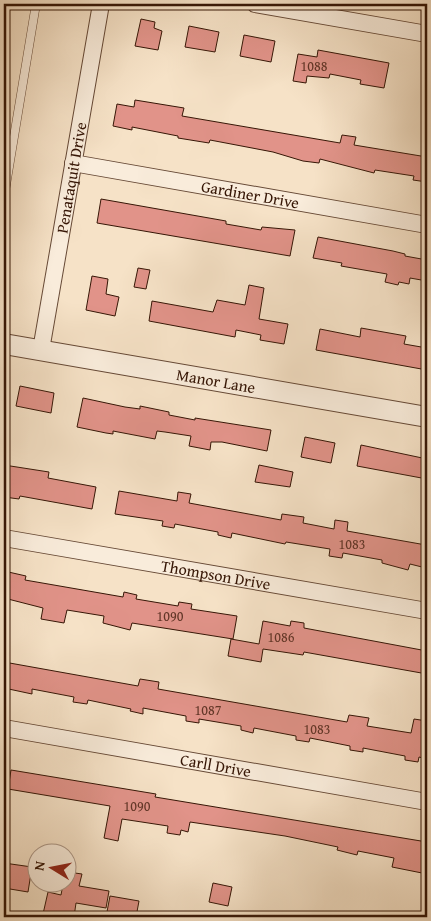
<svg xmlns="http://www.w3.org/2000/svg" width="431" height="921" font-family="'Gentium Book Plus',serif">
<style>
.building{fill:#e19389;stroke:#361606}
.lines{fill:none;stroke-linecap:round;stroke-linejoin:round}
.service-casing{stroke:#664936;stroke-width:9}
.minor-casing{stroke:#664936;stroke-width:18}
.tertiary-casing{stroke:#664936;stroke-width:22}
.service{stroke:#f9ecdb;stroke-width:8}
.minor{stroke:#f9ecdb;stroke-width:16}
.tertiary{stroke:#f9ecdb;stroke-width:20}
.labels{text-anchor:middle;dominant-baseline:central;stroke-width:4;stroke-linejoin:round;paint-order:stroke}
.number-label{font-size:14px;fill:#613527}
.street-label{font-size:16px;fill:#361606;stroke:#f9ecdb}
</style>
<rect width="100%" height="100%" fill="#f6e2c7"/>
<filter id="stains"><feTurbulence type="fractalNoise" baseFrequency=".004" numOctaves="4"/><feColorMatrix values="0 0 0 0 .2 0 0 0 0 .09 0 0 0 0 .02 0 0 0 .5 -.17"/></filter>
<radialGradient id="worn" r=".72"><stop offset=".6" stop-color="#630" stop-opacity="0"/><stop offset="1" stop-color="#630" stop-opacity=".3"/></radialGradient>
<g class="building">
<polygon points="141,19 155,22 154,28 162,31 158,50 135,46"/>
<polygon points="189,26 219,32 215,52 185,47"/>
<polygon points="244,35 275,41 271,62 240,56"/>
<polygon points="318,50 389,63 384,88 360,84 361,80 330,74 329,78 307,76 306,83 293,81 298,54 317,57"/>
<polygon points="135,100 184,108 182,116 340,143 342,135 356,137 354,145 427,157 427,182 413,180 414,176 375,170 374,173 320,159 319,163 303,161 273,152 210,140 209,143 178,138 178,136 132,127 132,130 113,126 117,104 134,107"/>
<polygon points="101,199 226,221 226,224 261,230 262,227 295,230 290,256 97,223"/>
<polygon points="318,237 393,251 405,254 405,256 427,260 427,281 410,278 409,284 399,282 398,285 385,282 387,274 341,266 342,263 313,258"/>
<polygon points="138,268 150,270 146,289 134,287"/>
<polygon points="92,276 108,279 106,294 119,297 115,316 86,310"/>
<polygon points="249,285 264,288 259,319 288,324 284,344 260,340 261,335 236,330 235,337 149,321 152,301 213,312 217,300 245,305"/>
<polygon points="361,328 406,336 404,344 427,348 427,370 316,350 320,329 360,337"/>
<polygon points="20,386 54,393 51,413 16,406"/>
<polygon points="83,398 125,407 140,409 140,406 169,412 169,415 195,420 195,418 271,430 267,451 222,442 211,442 210,450 189,446 191,436 165,432 157,431 155,439 113,431 113,434 106,433 77,427"/>
<polygon points="305,437 335,443 331,463 301,457"/>
<polygon points="361,445 427,459 427,479 357,466"/>
<polygon points="4,465 49,472 48,478 96,487 92,509 20,496 19,499 4,497"/>
<polygon points="259,465 293,472 290,487 255,482"/>
<polygon points="119,491 177,501 178,492 191,494 189,503 281,520 282,514 304,517 303,523 334,529 335,520 348,522 347,531 426,545 422,567 410,564 408,570 382,563 382,560 343,553 342,558 329,556 330,549 286,542 285,544 232,533 231,538 218,535 218,532 175,524 174,528 162,526 163,521 115,514"/>
<polygon points="4,571 26,576 25,580 123,597 124,592 137,595 136,599 178,606 179,602 192,604 191,609 237,616 233,639 132,623 130,630 103,623 104,616 67,610 64,623 41,619 43,608 4,598"/>
<polygon points="263,621 290,626 291,621 304,623 304,628 427,651 427,674 304,652 303,655 263,649 261,662 228,656 231,639 259,644"/>
<polygon points="4,662 138,686 140,679 159,682 158,689 347,722 349,715 369,718 367,726 411,733 414,719 427,721 427,759 419,757 418,762 405,760 405,756 363,748 363,752 350,750 350,746 310,738 309,742 296,740 296,736 254,728 253,733 241,730 241,726 199,719 199,723 186,721 186,716 143,708 143,714 130,711 131,709 88,700 87,704 73,702 74,697 32,689 32,694 4,688"/>
<polygon points="11,770 156,794 155,797 427,842 427,874 392,867 394,858 358,851 357,855 337,850 338,847 285,836 190,822 188,832 181,830 180,835 167,833 168,826 122,819 118,841 104,838 110,806 8,789"/>
<polygon points="4,863 32,867 28,892 4,888"/>
<polygon points="68,872 82,874 79,886 109,891 106,908 76,903 74,917 43,914 48,892 61,895 63,884 68,884"/>
<polygon points="213,883 232,887 228,906 209,902"/>
<polygon points="110,896 139,901 136,917 106,917"/>
</g>
<g class="lines">
<defs>
<polyline id="service" points="4,197 36,4"/>
<g id="minor">
<polyline points="255,4 427,34"/>
<path id="s1" d="M73 163 427 225"/>
<path id="s2" d="M41 350 101 4"/>
<path id="s3" d="M4 538 427 611"/>
<path id="s4" d="M4 728 427 802"/>
</g>
<g id="tertiary">
<path id="s5" d="M4 344 427 417"/>
</g>
</defs>
<use href="#service" class="service-casing"/>
<use href="#minor" class="minor-casing"/>
<use href="#tertiary" class="tertiary-casing"/>
<use href="#service" class="service"/>
<use href="#minor" class="minor"/>
<use href="#tertiary" class="tertiary"/>
</g>
<g class="labels">
<g class="number-label">
<text x="314" y="66">1088</text>
<text x="352" y="544">1083</text>
<text x="170" y="616">1090</text>
<text x="281" y="637">1086</text>
<text x="208" y="710">1087</text>
<text x="317" y="729">1083</text>
<text x="137" y="806">1090</text>
</g>
<g class="street-label">
<text stroke="none"><textPath href="#s2" startOffset="175">Penataquit Drive</textPath></text>
<text stroke="none"><textPath href="#s1" startOffset="180">Gardiner Drive</textPath></text>
<text stroke="none"><textPath href="#s5" startOffset="215">Manor Lane</textPath></text>
<text stroke="none"><textPath href="#s3" startOffset="215">Thompson Drive</textPath></text>
<text stroke="none"><textPath href="#s4" startOffset="215">Carll Drive</textPath></text>
</g>
</g>
<rect width="431" height="921" fill="none" stroke="#f6e2c7" stroke-width="20"/>
<rect x="5" y="5" width="421" height="911" fill="none" stroke="#361606" stroke-width="2.5"/>
<rect x="10" y="10" width="411" height="901" fill="none" stroke="#361606"/>
<g transform="translate(52 868) rotate(280)"><circle r="24" fill="#f9ecdb" stroke="#ab9686"/>
<path d="M0-4L9 19L0 12L-9 19Z" fill="#8f2418"/>
<text y="-8" font-size="14" font-weight="bold" text-anchor="middle" fill="#361606">N</text>
</g>
<rect width="100%" height="100%" filter="url(#stains)"/>
<rect width="100%" height="100%" fill="url(#worn)"/>
</svg>
